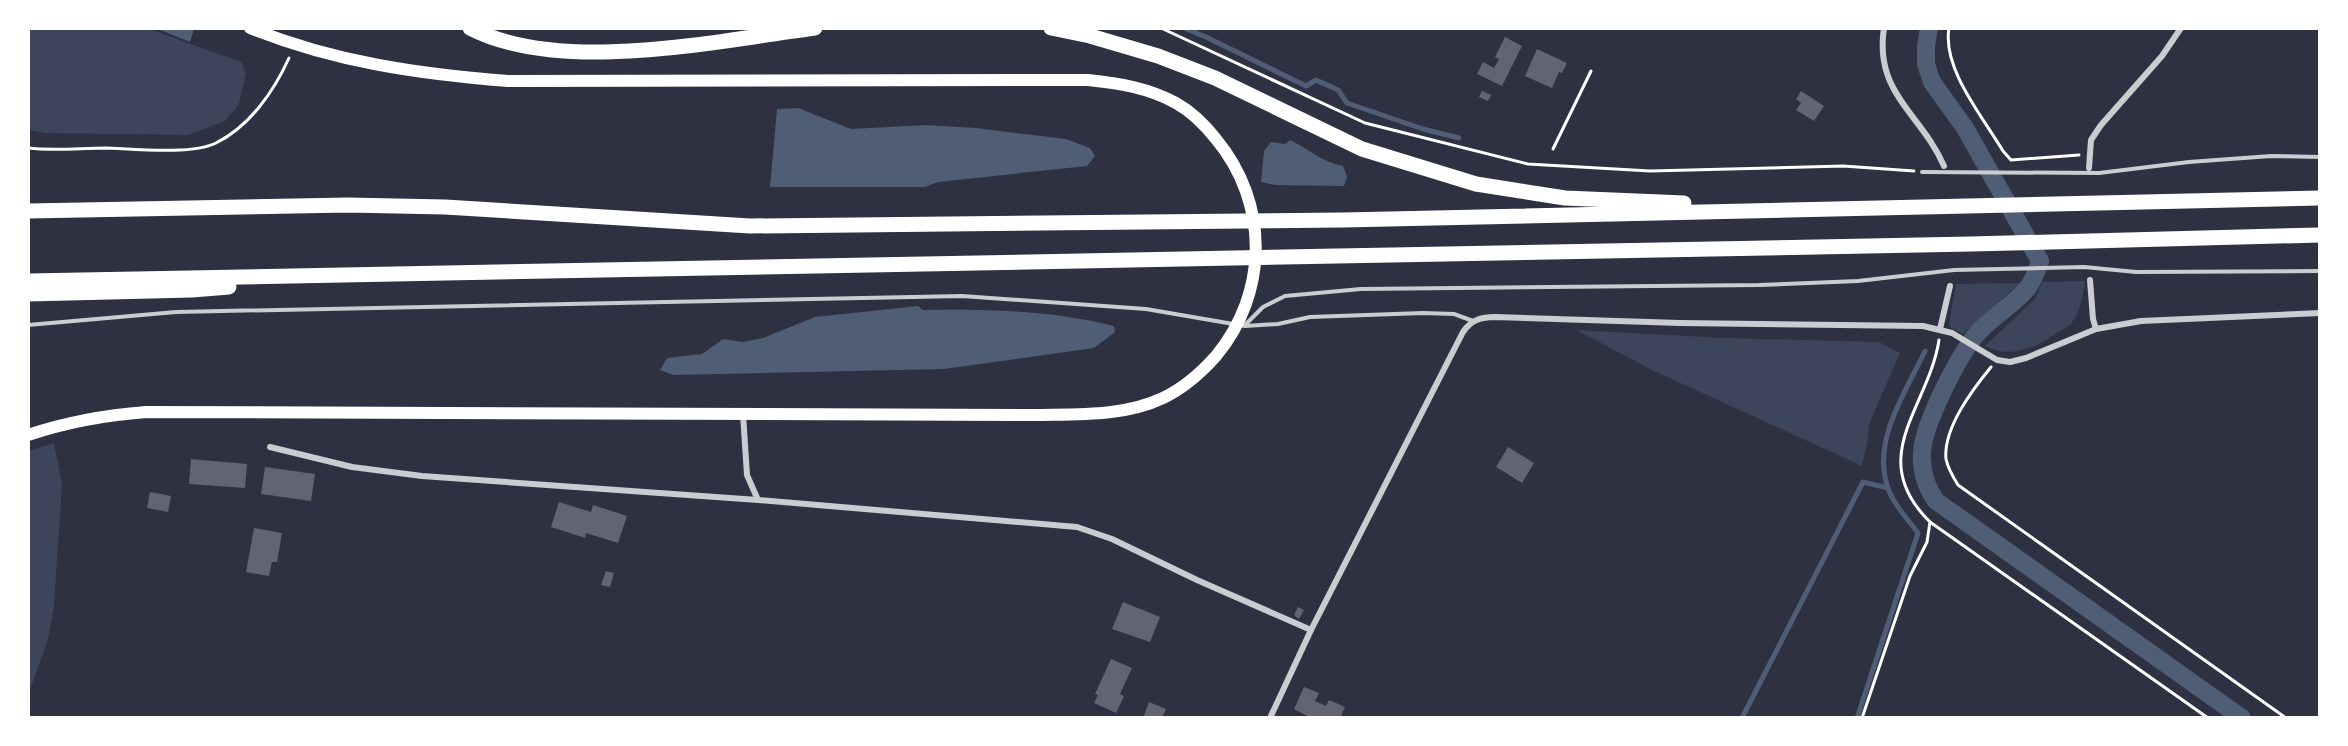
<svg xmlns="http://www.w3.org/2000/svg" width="2348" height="746" font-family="'Public Sans',sans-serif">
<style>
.green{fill:#3c4559}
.water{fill:#4f5d75}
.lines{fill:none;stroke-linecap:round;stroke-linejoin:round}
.stream{stroke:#4f5d75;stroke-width:5}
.canal{stroke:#4f5d75;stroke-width:18}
.building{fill:#626471}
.path{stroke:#fff;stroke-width:3}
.service{stroke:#caccd0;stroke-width:4}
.minor{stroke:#caccd0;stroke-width:6}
.secondary{stroke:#fff;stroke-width:12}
.motorway{stroke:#fff;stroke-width:15}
</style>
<rect width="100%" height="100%" fill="#2d3142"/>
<g class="green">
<polygon points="29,28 149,29 241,62 246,73 239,104 225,121 188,135 45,133 29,130"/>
<path d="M2085 281C2083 295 2081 310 2073 321 2069 327 2060 331 2054 335 2032 349 2010 359 1985 346L2036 298 2042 282Z"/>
<polygon points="2020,283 1963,334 1951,328 1949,324 1956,284"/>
<polygon points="1576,330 1726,338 1879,342 1900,353 1869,424 1867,444 1862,466 1652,370"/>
<polygon points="54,443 62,485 54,606 48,639 29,693 29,451"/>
</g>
<g class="water">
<polygon points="158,29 194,28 194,29 190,42"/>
<polygon points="798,108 851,129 925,125 976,128 1066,139 1090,148 1095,156 1087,166 938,182 925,187 770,187 777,109"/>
<path d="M1290 140C1309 149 1322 162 1343 166L1347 177 1344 186 1275 185 1261 182 1264 151 1271 142 1285 144Z"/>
<path d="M918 306 923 310C986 309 1052 310 1114 326L1115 332 1094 348 944 369 673 375 660 370 667 358 702 354 723 339 742 342 763 338 815 317Z"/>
</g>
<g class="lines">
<g class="stream">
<polyline points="1184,28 1206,37 1306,86 1316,80 1338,90 1347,103 1423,129 1459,138"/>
<polyline points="1742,718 1863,482 1888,488"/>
<path d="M1857 718 1918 533C1908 520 1895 506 1889 491 1870 443 1905 393 1925 351"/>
</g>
<path class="canal" d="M1929 28 1926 46V64L1932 82 1965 128 2040 261C2037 269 2034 279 2029 286 2014 306 1990 317 1975 336 1957 359 1923 425 1922 453 1921 471 1926 487 1936 501L2242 718"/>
</g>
<g class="building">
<polygon points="1505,37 1522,46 1502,86 1477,74 1483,62 1494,68 1499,59 1495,57"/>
<polygon points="1537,49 1567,63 1562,73 1559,72 1552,88 1525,76"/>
<polygon points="1482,91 1491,95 1488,101 1479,97"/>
<polygon points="1801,91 1824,106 1814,121 1796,110 1801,103 1796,99"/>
<polygon points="1508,447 1534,463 1522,483 1496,467"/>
<polygon points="191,459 247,464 245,488 189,484"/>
<polygon points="265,467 315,474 311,501 261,494"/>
<polygon points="150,492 171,496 168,512 147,508"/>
<polygon points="559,502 591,512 593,505 627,516 618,543 586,533 585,538 551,527"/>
<polygon points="254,528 282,533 277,562 272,562 269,576 246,572"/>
<polygon points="606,571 614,573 610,587 601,585"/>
<polygon points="1123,602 1160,617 1150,642 1112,629"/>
<polygon points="1298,607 1304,610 1299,619 1294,615"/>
<polygon points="1111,659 1132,668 1120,694 1124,696 1116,713 1094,703 1098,695 1095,694"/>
<polygon points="1304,687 1319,693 1315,701 1326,706 1329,700 1345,707 1340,718 1311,718 1294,709"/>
<polygon points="1149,702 1166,709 1162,718 1143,718"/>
</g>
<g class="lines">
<g class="path">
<polyline points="1161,28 1365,123 1528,164 1650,171 1843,166 1914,171"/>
<path d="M1949 28C1942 69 1983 117 2003 151L2011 160 2079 155"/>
<path d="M28 148C54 151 81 148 106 148 134 149 192 155 216 143 250 126 274 91 289 58"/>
<polyline points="1553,149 1591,71"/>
<path d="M1939 340C1929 407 1864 457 1930 522L2208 718"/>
<path d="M1991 367C1973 389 1943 428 1946 459 1948 469 1953 477 1958 485L2286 718"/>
<polyline points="1862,718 1910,576 1927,542 1930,522"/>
</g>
<g class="service">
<polyline points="1922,172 2099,173 2189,162 2271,156 2320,157"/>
<polyline points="28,325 176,312 962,296 1146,309 1245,326 1278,324 1310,317 1423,313 1454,314 1473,321"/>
<polyline points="1245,325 1263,307 1285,296 1361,289 1759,285 1858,281 1954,270 2084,267 2136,272 2320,271"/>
</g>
<g class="minor">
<path d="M1884 28C1874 94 1921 113 1944 166"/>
<polyline points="2089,168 2091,140 2101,125 2162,56 2181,28"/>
<polyline points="2090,280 2093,319 2096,329"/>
<polyline points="1940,329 1950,286"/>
<polyline points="743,414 747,475 758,500"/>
<polyline points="270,447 352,467 422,476 758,500 1077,527 1112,539 1197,580 1311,630"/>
<path d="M1270 718 1311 630 1463 332C1471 320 1481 317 1495 317L1680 323 1923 326 1952 333 1997 360 2010 362 2026 358 2096 329 2141 321 2320 313"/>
</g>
<path class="secondary" d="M28 435C67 422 106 415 146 412L1033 415C1076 414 1123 417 1163 398 1184 388 1200 374 1216 356 1269 292 1269 203 1216 139 1205 125 1192 112 1176 103 1149 88 1118 83 1088 80L508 81C419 74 334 62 250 28"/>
<g class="motorway">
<path d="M470 28C561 75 716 41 815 28"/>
<polyline points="1051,28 1090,36 1158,56 1215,78 1362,149 1476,184 1565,198 1684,203"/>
<polyline points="28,211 348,205 445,207 750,226 1343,220 2320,198"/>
<polyline points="28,281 1971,244 2320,235"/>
<polyline points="28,294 192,290 229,287"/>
</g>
</g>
<rect width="2348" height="746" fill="none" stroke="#ffffff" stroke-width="60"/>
</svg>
